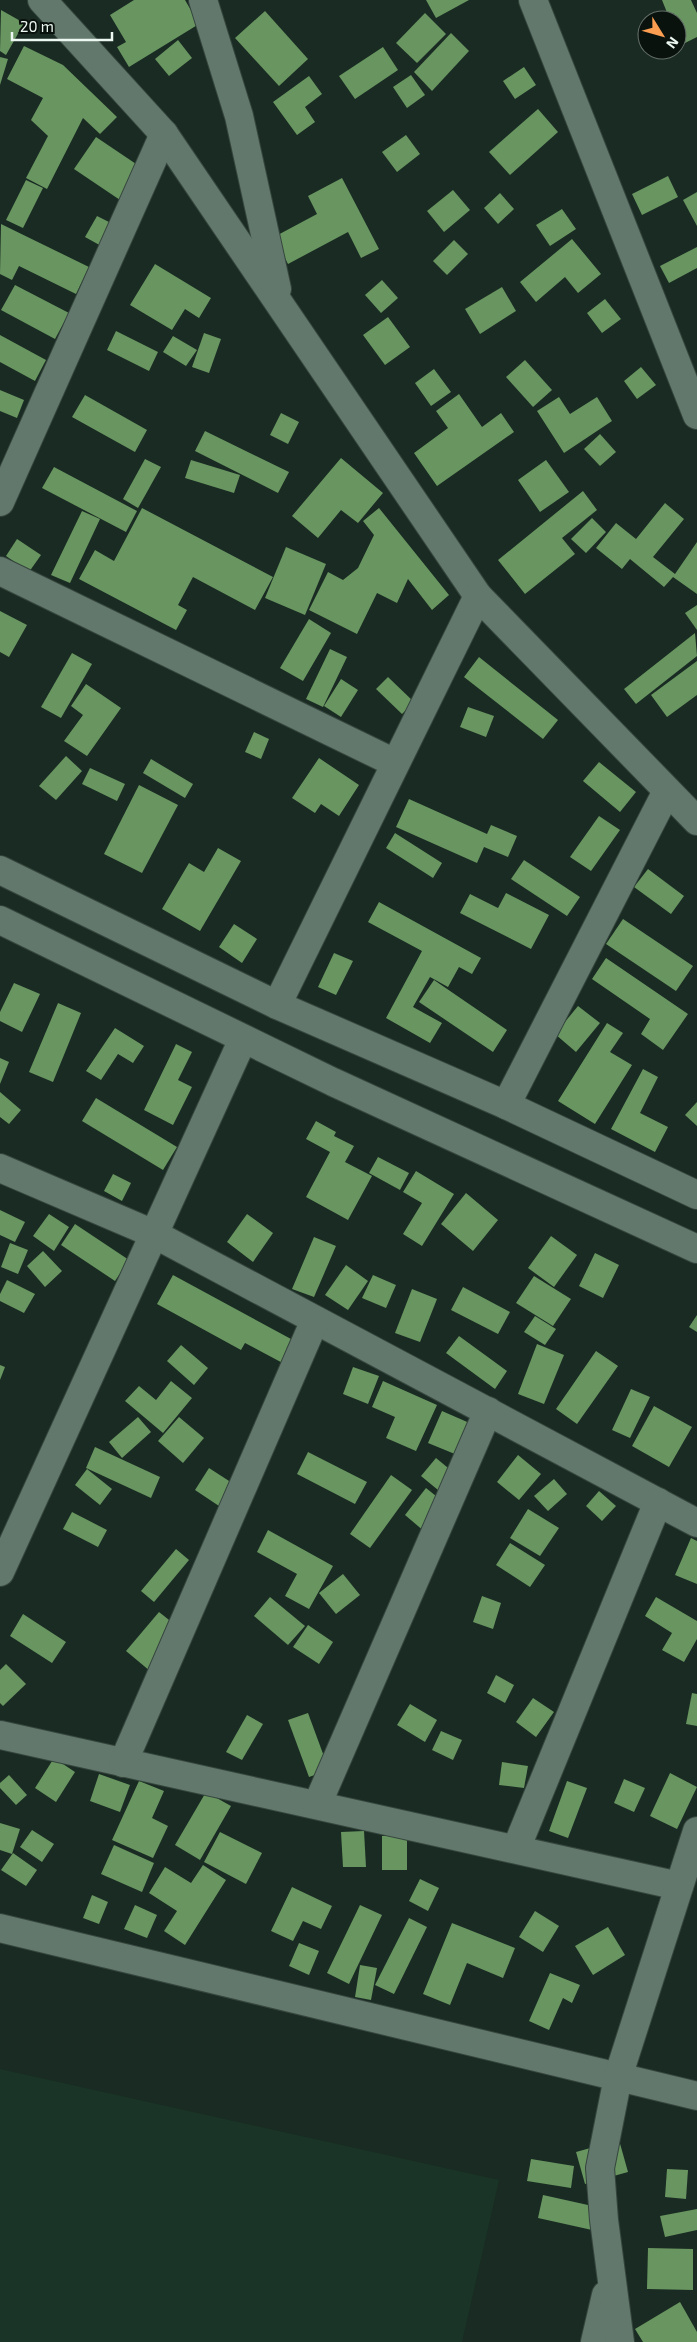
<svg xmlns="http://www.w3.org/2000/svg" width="697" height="2342" font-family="'Exo 2',sans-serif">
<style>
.built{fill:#1a3427}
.building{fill:#689560}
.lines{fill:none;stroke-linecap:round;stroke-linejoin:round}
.street-casing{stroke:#36463e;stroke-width:30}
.secondary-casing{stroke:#36463e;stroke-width:30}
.street{stroke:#62786c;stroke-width:28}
.secondary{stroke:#62786c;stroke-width:28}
</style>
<rect width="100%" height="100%" fill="#192b22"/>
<polygon class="built" points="0,2069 499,2180 462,2342 0,2342"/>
<g class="building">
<polygon points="134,0 185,0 199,24 129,67 117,47 126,42 110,15"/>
<polygon points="426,0 469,0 436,18"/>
<polygon points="662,0 691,0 697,13 697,37 681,45 677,36 677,20 670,20"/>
<polygon points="1,10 24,23 6,55 0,51"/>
<polygon points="265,11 308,59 279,86 235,38"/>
<polygon points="425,13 446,34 417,63 396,43"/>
<polygon points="451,33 469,51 432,91 414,72"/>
<polygon points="178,40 192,58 169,76 155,59"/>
<polygon points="24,46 63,65 117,117 100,134 83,118 47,189 26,178 48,136 31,120 43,98 7,79"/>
<polygon points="383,47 398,70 355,99 339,76"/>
<polygon points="0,57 8,59 0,85"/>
<polygon points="524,67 536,85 515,99 503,81"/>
<polygon points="411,75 425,95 407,108 393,87"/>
<polygon points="309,76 322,94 305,107 315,122 297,135 273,102"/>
<polygon points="538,109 558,132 510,175 489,152"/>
<polygon points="406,135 420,154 397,172 382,152"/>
<polygon points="96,137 145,170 123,202 74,169"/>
<polygon points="668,176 678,197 642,215 632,194"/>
<polygon points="342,178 379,249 361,258 348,232 288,264 274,237 317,214 308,196"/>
<polygon points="26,180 43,188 23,228 6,220"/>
<polygon points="453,190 470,210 444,232 427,211"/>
<polygon points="697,192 697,226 683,200"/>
<polygon points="500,193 514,209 498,224 484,208"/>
<polygon points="562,209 576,229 550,246 536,225"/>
<polygon points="97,216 115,225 103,247 85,237"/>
<polygon points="1,224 89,267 76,294 19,266 12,280 0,274"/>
<polygon points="572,239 601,274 578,293 565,277 536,302 520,282"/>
<polygon points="454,240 468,254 447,275 433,261"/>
<polygon points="697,247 697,268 669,283 660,266"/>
<polygon points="155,264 211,298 199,318 185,309 172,330 130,305"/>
<polygon points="382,280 398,298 381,313 365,295"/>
<polygon points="15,285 69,313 55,339 1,310"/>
<polygon points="502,287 516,311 480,334 465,309"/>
<polygon points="605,299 621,319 602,333 587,313"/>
<polygon points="388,317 410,347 385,365 363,335"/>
<polygon points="116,331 158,352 149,371 107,350"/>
<polygon points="204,333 221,339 209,373 192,367"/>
<polygon points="0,335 46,360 35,381 0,362"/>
<polygon points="173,336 197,350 186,366 163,352"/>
<polygon points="525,360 552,390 533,407 506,377"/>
<polygon points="641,367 656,385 637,399 624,381"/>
<polygon points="434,369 451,392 431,406 415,383"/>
<polygon points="0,390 24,400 17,418 0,411"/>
<polygon points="459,394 482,427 501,413 514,432 437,486 414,453 448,428 436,411"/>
<polygon points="85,395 147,430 135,452 72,417"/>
<polygon points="559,397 570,414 597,397 612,421 564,453 537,411"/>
<polygon points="281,413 299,422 288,444 270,435"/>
<polygon points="205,431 289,472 278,493 195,451"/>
<polygon points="600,434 616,452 600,466 584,449"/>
<polygon points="341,458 383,493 358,523 341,510 318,538 292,516"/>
<polygon points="145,459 161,467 138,508 123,499"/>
<polygon points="191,460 240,475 234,493 185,478"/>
<polygon points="546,460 569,492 540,512 518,480"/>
<polygon points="54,467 137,511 126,532 42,488"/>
<polygon points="583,491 597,510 562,538 575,554 525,594 498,560"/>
<polygon points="665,503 684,519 653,557 675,574 697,542 697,594 673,577 664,587 630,559 622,569 596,548 616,523 636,539"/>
<polygon points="142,508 273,577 255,610 193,577 178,605 187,610 176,630 79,579 95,550 114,561"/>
<polygon points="379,508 449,595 432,610 408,579 397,603 377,593 357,634 309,610 328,572 343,580 358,568 374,535 363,521"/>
<polygon points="82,511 100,519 70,583 51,575"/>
<polygon points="592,518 606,532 586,553 571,539"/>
<polygon points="17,539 41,555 29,572 6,556"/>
<polygon points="286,547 326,564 305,615 265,598"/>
<polygon points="697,605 697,630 685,613"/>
<polygon points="0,611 27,625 9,657 0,652"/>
<polygon points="309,619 331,633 303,681 280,668"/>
<polygon points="695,633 697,656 636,704 624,689"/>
<polygon points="330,649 347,657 323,707 306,699"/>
<polygon points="72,653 92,664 61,718 41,707"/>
<polygon points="479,657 558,720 543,739 464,677"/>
<polygon points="697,661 697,695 667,717 651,695"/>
<polygon points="388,677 414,702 402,714 376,689"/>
<polygon points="341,679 358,690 341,717 324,706"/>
<polygon points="86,684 121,708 87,756 64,741 83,715 71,706"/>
<polygon points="468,707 494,716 486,737 460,727"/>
<polygon points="254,732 269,739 261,759 245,752"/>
<polygon points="66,756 82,771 56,800 39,786"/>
<polygon points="319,758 359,785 339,816 321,804 315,813 292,798"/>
<polygon points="151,759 193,784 185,798 143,773"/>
<polygon points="599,762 636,792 620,812 583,781"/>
<polygon points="90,768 125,784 117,801 82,784"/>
<polygon points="139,785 178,805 142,873 104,854"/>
<polygon points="409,799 487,834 491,825 517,836 508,857 484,847 477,863 396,827"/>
<polygon points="599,816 620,830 591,871 570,857"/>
<polygon points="395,833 442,863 433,878 386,848"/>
<polygon points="218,848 241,861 200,931 162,909 189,863 204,872"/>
<polygon points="524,860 580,897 567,916 511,879"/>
<polygon points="648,869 684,896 671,914 634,887"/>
<polygon points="506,893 549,915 531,949 460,913 470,894 498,908"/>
<polygon points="379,902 481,958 472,974 459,967 448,987 430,977 413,1007 442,1023 430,1043 386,1018 422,951 368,922"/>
<polygon points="623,919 693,966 676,991 606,944"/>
<polygon points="234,924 257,939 242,963 219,947"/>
<polygon points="334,953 353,961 336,995 318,987"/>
<polygon points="606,958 688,1014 663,1050 641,1034 650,1019 592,979"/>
<polygon points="434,980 507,1030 493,1052 419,1002"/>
<polygon points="14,983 40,994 22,1032 0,1021 0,1012"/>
<polygon points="58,1003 81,1013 53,1082 29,1072"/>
<polygon points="578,1006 600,1023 576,1052 555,1034"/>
<polygon points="607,1023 623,1033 610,1052 632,1065 595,1124 558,1101"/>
<polygon points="115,1028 144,1046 133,1063 118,1054 101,1080 86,1071"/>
<polygon points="176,1044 192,1052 178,1080 192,1087 173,1125 144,1110"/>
<polygon points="0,1058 9,1062 0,1084"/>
<polygon points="643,1069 658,1077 640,1113 668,1127 655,1152 611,1129"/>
<polygon points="0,1092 21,1110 9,1124 0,1117"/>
<polygon points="96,1098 177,1147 163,1170 82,1121"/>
<polygon points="697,1102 697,1126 685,1115"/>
<polygon points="316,1121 336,1132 334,1136 354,1146 345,1162 372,1176 348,1220 306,1197 330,1152 306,1139"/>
<polygon points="378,1157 409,1173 400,1190 369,1173"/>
<polygon points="416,1171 454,1194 422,1246 403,1234 422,1203 403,1192"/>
<polygon points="113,1174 131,1183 122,1201 104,1191"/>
<polygon points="466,1193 498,1220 473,1251 441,1224"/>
<polygon points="0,1210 25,1222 15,1242 0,1235"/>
<polygon points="49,1214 69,1227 54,1251 33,1236"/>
<polygon points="247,1214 273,1233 253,1262 227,1242"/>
<polygon points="75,1224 129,1260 115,1281 61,1245"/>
<polygon points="551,1236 577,1255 554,1287 528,1268"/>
<polygon points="314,1237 336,1246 314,1297 292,1289"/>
<polygon points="10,1243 28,1250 18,1274 1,1267"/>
<polygon points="43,1251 62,1271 45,1287 27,1266"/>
<polygon points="595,1253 619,1265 603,1298 579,1286"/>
<polygon points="346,1265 368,1281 348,1310 325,1295"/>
<polygon points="173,1275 304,1346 292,1368 245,1343 241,1350 157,1304"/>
<polygon points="373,1275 396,1285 386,1308 362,1298"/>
<polygon points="534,1276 571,1299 553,1326 516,1303"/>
<polygon points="7,1280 35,1294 24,1313 0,1301 0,1294"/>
<polygon points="463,1287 510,1312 498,1334 451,1310"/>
<polygon points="412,1289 437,1299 420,1342 395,1333"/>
<polygon points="697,1315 697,1332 689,1327"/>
<polygon points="535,1316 556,1329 545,1345 524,1332"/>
<polygon points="459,1336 507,1371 495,1389 446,1353"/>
<polygon points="537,1344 564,1355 544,1404 518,1394"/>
<polygon points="181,1345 208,1368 194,1385 167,1361"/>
<polygon points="596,1351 618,1366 577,1424 556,1409"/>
<polygon points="0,1365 5,1367 0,1380"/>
<polygon points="353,1367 379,1376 368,1404 343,1394"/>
<polygon points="171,1381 192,1398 163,1433 125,1401 139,1386 156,1400"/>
<polygon points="383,1381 437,1405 416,1451 386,1438 395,1417 372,1407"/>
<polygon points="631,1389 650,1397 630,1438 612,1430"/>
<polygon points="654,1406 692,1427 669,1467 632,1446"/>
<polygon points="442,1411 481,1428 467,1459 428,1443"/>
<polygon points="138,1417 151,1432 122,1458 109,1442"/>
<polygon points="179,1417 204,1438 183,1463 158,1441"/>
<polygon points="95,1447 160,1477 151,1498 86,1468"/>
<polygon points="308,1452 367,1482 355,1504 297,1474"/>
<polygon points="518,1455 541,1474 519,1500 497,1482"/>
<polygon points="436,1458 453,1472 438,1490 421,1476"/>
<polygon points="209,1468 243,1490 228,1512 195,1490"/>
<polygon points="87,1469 112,1489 100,1505 75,1485"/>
<polygon points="391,1475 412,1490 370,1548 350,1534"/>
<polygon points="554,1479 567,1494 548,1511 534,1496"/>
<polygon points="426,1488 446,1504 425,1532 405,1515"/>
<polygon points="599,1491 616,1506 602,1521 586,1506"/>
<polygon points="528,1509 559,1528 540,1556 510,1538"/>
<polygon points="72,1512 107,1530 98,1547 63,1529"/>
<polygon points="268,1530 333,1566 309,1609 285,1596 297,1574 257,1552"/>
<polygon points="691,1538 697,1541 697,1584 675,1575"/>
<polygon points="510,1543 545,1565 530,1587 496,1565"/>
<polygon points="176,1549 189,1560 154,1602 141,1591"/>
<polygon points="343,1574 360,1595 336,1614 319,1593"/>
<polygon points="482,1596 501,1603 493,1629 473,1622"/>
<polygon points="270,1597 305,1626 288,1645 254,1616"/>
<polygon points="656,1597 697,1621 697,1639 684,1662 662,1650 672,1633 645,1616"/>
<polygon points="159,1612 183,1631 150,1671 126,1651"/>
<polygon points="23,1614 66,1642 52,1663 10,1636"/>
<polygon points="308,1625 333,1642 319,1664 293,1647"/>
<polygon points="6,1664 26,1684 3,1706 0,1703 0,1670"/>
<polygon points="496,1675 514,1685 505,1703 487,1693"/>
<polygon points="692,1693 697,1694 697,1726 686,1724"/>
<polygon points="533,1698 554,1712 536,1737 516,1722"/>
<polygon points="410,1704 437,1720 425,1742 397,1725"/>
<polygon points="308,1713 329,1770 309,1777 288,1720"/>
<polygon points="247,1715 263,1724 242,1760 226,1752"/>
<polygon points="441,1731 462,1740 453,1760 432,1750"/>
<polygon points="54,1758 75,1772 56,1802 35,1788"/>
<polygon points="502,1762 528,1766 524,1788 499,1785"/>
<polygon points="670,1773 697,1787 677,1829 650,1816"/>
<polygon points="99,1774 130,1785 120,1812 90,1801"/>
<polygon points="9,1775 27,1795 16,1805 0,1788 0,1783"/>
<polygon points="624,1779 645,1788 634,1812 614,1803"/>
<polygon points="139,1781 164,1791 152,1818 168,1826 153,1858 112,1840"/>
<polygon points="567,1781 587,1788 568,1838 549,1831"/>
<polygon points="206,1792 231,1806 200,1860 175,1845"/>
<polygon points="0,1823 20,1829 12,1854 0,1850"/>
<polygon points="32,1830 54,1844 42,1862 20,1847"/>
<polygon points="364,1831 366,1867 343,1867 341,1832"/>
<polygon points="220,1832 262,1853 246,1884 204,1862"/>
<polygon points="407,1835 407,1870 382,1870 382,1836"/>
<polygon points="114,1845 154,1863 142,1892 101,1874"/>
<polygon points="13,1853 37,1870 26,1886 1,1870"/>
<polygon points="203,1865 226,1880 185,1945 164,1931 177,1911 149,1893 165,1867 191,1883"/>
<polygon points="420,1879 439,1888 428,1911 409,1901"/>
<polygon points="292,1887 332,1906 321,1929 303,1921 293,1941 271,1931"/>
<polygon points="92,1895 108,1902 99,1924 83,1918"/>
<polygon points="135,1905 157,1915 147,1938 124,1929"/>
<polygon points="360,1905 382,1915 349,1984 327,1973"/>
<polygon points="535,1911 559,1926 543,1952 519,1937"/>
<polygon points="409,1918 427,1927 394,1994 375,1985"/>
<polygon points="452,1923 515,1948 503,1978 467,1963 450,2005 423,1994"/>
<polygon points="608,1927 625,1955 593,1975 575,1946"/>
<polygon points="299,1943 319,1951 309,1975 289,1966"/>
<polygon points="360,1965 377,1968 371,2000 355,1997"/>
<polygon points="550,1973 580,1985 572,2003 563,1998 549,2030 529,2021"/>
<polygon points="619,2140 628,2172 585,2184 576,2152"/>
<polygon points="531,2159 574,2166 571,2188 527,2181"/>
<polygon points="667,2169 688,2170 686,2199 665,2197"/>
<polygon points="543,2195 597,2207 592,2230 538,2218"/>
<polygon points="697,2209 697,2230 665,2237 660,2216"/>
<polygon points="648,2248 693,2249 693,2290 647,2289"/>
<polygon points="680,2302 697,2332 697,2342 643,2342 635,2329"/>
</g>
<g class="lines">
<defs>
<g id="street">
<polyline points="42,0 164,134 478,596 697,821"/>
<polyline points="203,0 239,116 277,289"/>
<polyline points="533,0 697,415"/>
<polyline points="0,502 164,134"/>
<polyline points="0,571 395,763"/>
<polyline points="277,1005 478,596"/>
<polyline points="506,1105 667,791"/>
<polyline points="0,1168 154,1234 697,1523"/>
<polyline points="0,1572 243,1039"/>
<polyline points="0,1735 679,1886"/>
<polyline points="123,1763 315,1320"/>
<polyline points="317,1805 488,1411"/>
<polyline points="516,1849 658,1502"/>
<polyline points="0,1928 697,2096"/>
<polyline points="595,2342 606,2295"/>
<polyline points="620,2342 604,2220 600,2168 618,2077 697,1831"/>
</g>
<g id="secondary">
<polyline points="0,870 277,1005 506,1105 697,1195"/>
<polyline points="0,920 333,1082 697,1249"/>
</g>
</defs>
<use href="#street" class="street-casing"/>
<use href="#secondary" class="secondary-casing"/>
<use href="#street" class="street"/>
<use href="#secondary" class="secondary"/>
</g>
<g transform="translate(662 35) rotate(127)"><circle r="24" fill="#0a120e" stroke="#646e69"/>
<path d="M0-4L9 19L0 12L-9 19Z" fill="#fb9e51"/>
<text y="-8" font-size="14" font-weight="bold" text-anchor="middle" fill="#ecf8f1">N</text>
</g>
<path d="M12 32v8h100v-8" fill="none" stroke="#ecf8f1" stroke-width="2.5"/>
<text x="20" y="32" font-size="15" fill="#ecf8f1" stroke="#0a120e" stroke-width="4" paint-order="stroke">20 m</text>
</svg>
